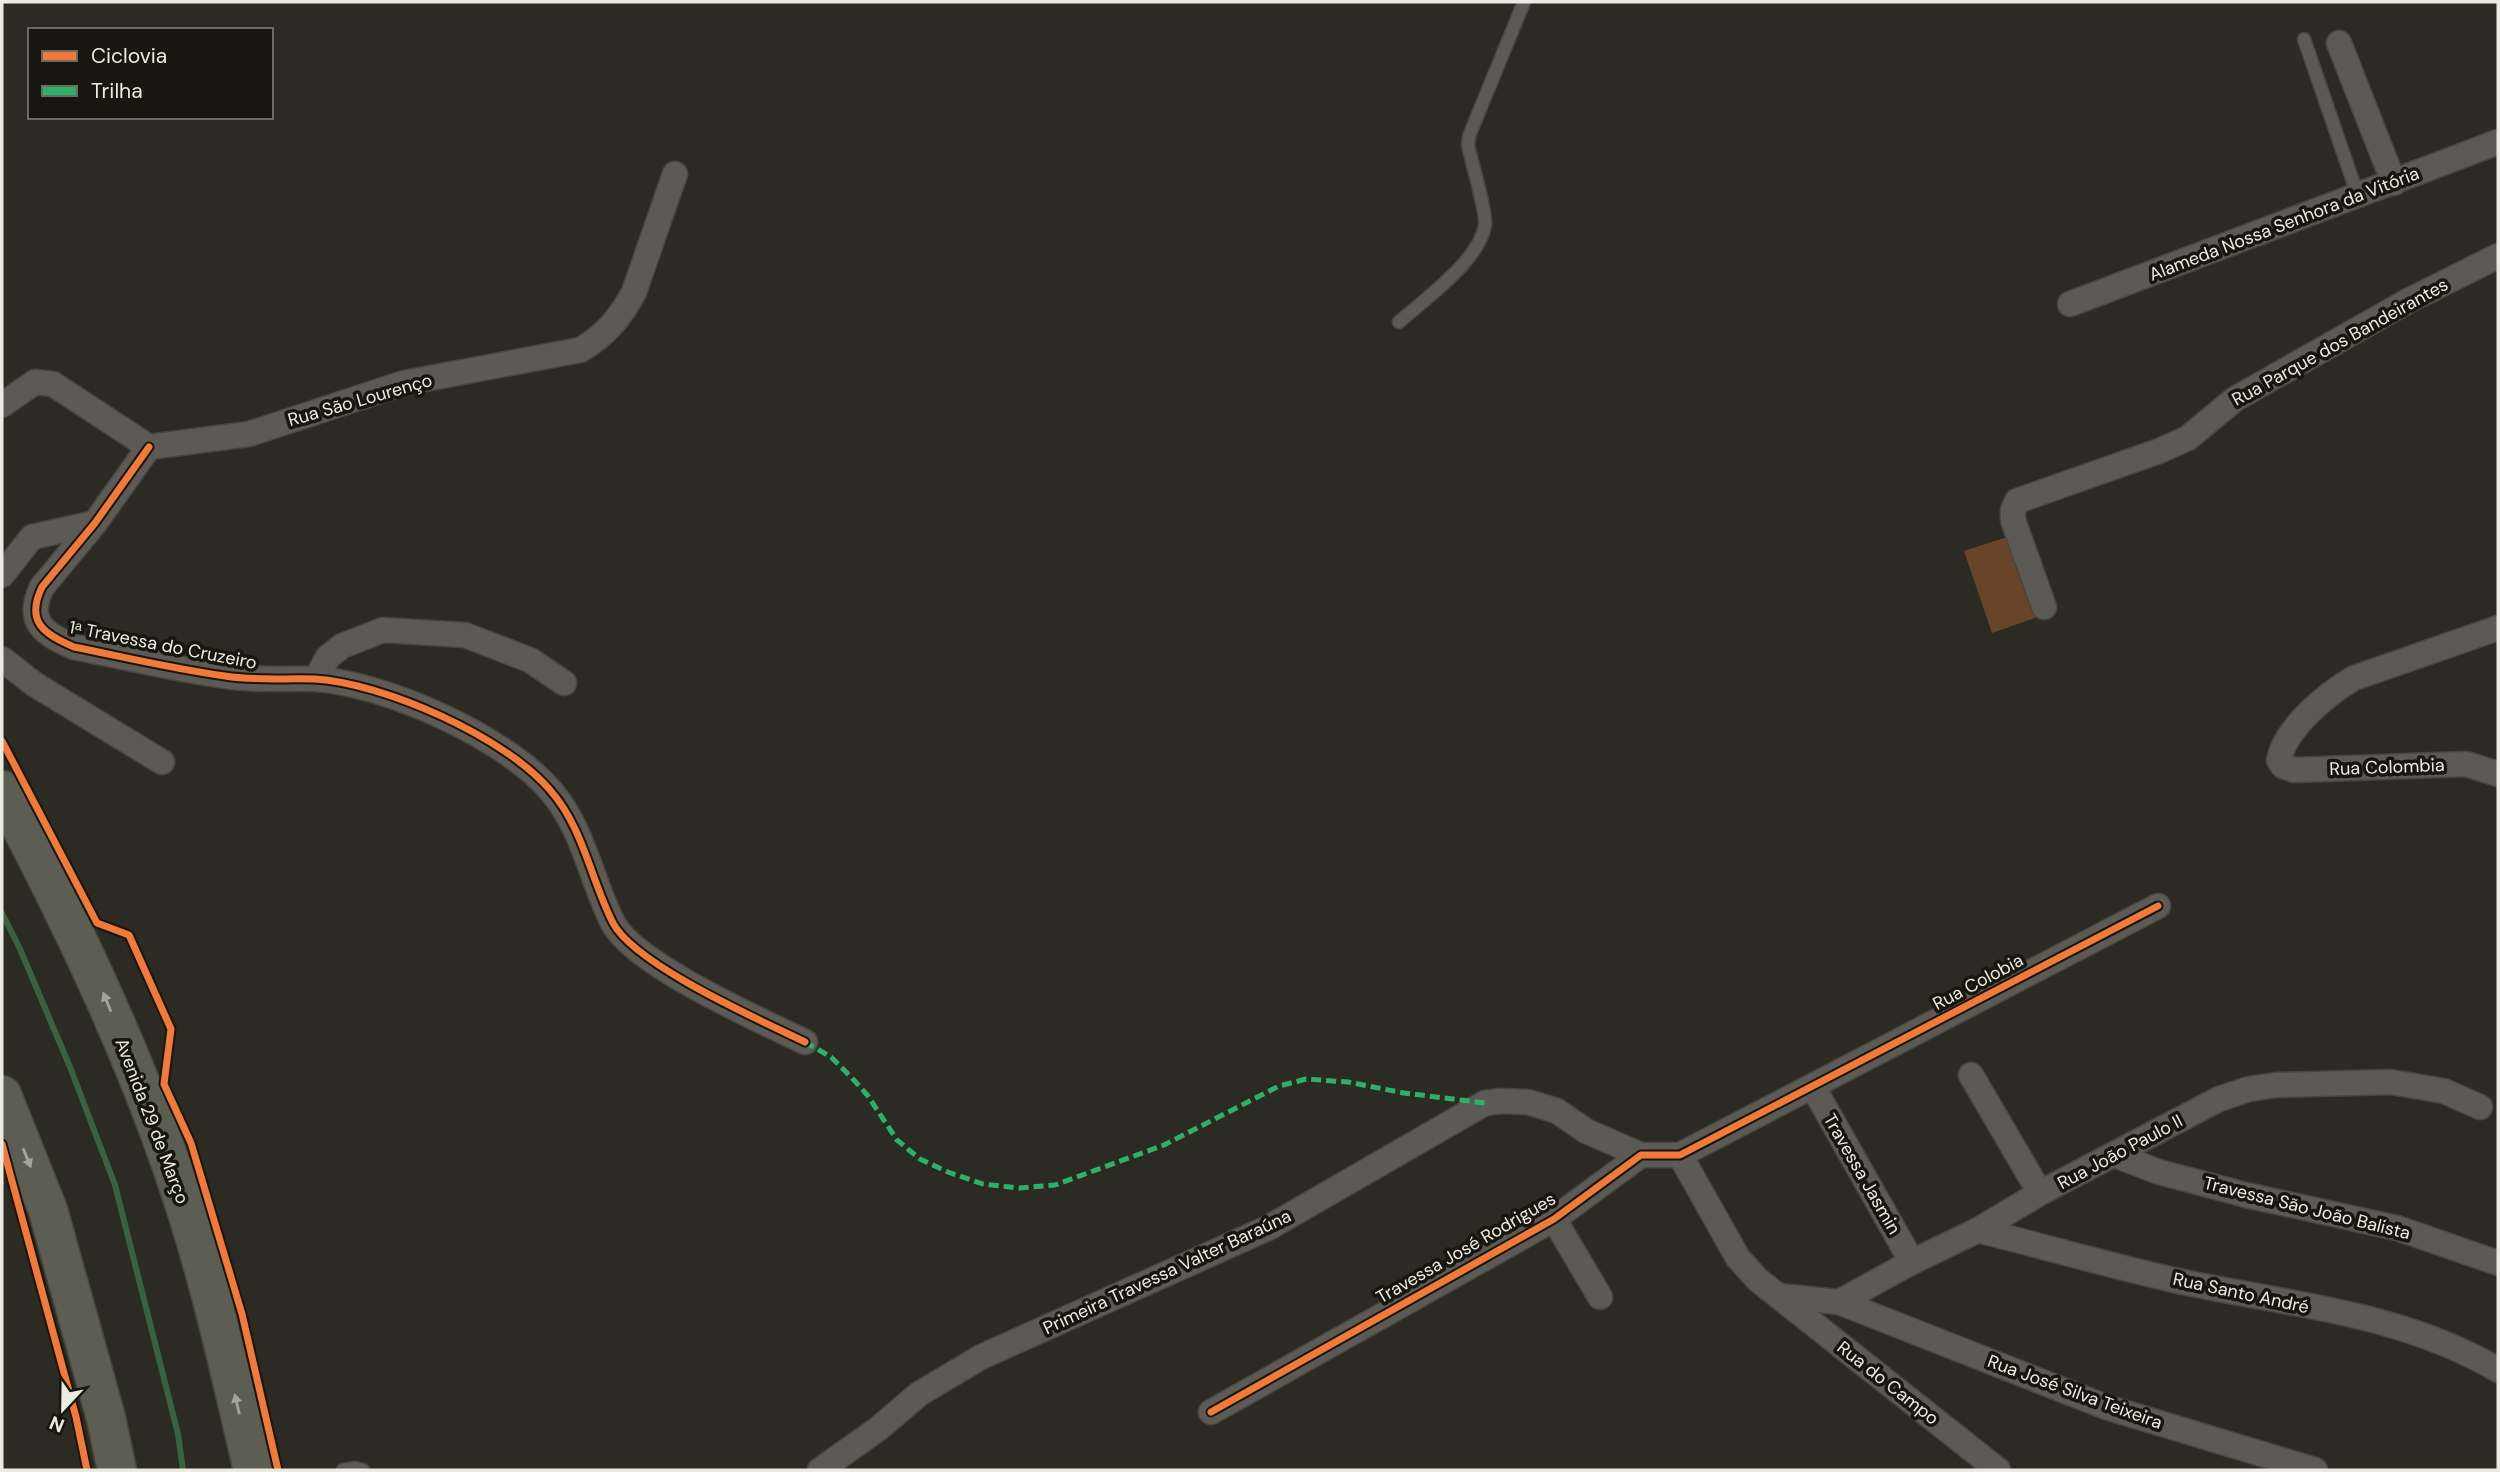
<svg xmlns="http://www.w3.org/2000/svg" width="2500" height="1472" font-family="'DM Sans',sans-serif">
<style>
.pitch{fill:#694428}
.lines{fill:none;stroke-linecap:round;stroke-linejoin:round}
.stream{stroke:#386341;stroke-width:6}
.lane-casing{stroke:#47463f;stroke-width:15}
.street-casing{stroke:#47463f;stroke-width:27}
.primary-casing{stroke:#47463f;stroke-width:41}
.lane{stroke:#5b5a54;stroke-width:12}
.street{stroke:#5b5a54;stroke-width:24}
.primary{stroke:#5c5e53;stroke-width:38}
.quiet{stroke:#2db169;stroke-width:5;stroke-dasharray:10 5;stroke-linecap:butt}
.cycleway-casing{stroke:#17160f;stroke-width:11}
.cycleway{stroke:#f17a3a;stroke-width:7}
.oneway{fill:#a4a49a}
.labels{text-anchor:middle;dominant-baseline:central;stroke-width:7;stroke-linejoin:round;paint-order:stroke}
.street-label{font-size:18px;fill:#ecebe1;stroke:#17160f}
</style>
<rect width="100%" height="100%" fill="#2c2b23"/>
<polygon class="pitch" points="2007,537 2035,618 1992,633 1964,551"/>
<g class="lines">
<polyline class="stream" points="2,913 20,949 70,1067 115,1185 178,1434 183,1470"/>
<defs>
<g id="lane">
<polyline points="2304,39 2358,196"/>
<path d="M1399 322C1424 300 1480 260 1485 225 1487 214 1471 160 1468 145L1469 136 1524 2"/>
<polyline points="343,1470 355,1468 363,1470"/>
</g>
<g id="street">
<polyline points="2339,43 2394,183"/>
<polyline points="2070,304 2498,142"/>
<path d="M2 405 35 382 53 384 149 447 249 434 404 383 580 350C605 336 620 318 634 292L675 174"/>
<path d="M149 447 95 523 42 587C25 622 44 634 74 647 124 657 174 669 225 676 257 681 283 678 315 679 384 683 505 737 550 790 583 827 591 880 613 923 635 965 760 1020 805 1042"/>
<polyline points="2,575 32,537 95,523"/>
<polyline points="2044,607 2013,520 2013,510 2017,501 2159,451 2188,438 2235,399 2408,301 2498,256"/>
<path d="M2498 628 2354 678C2327 694 2285 728 2279 760L2283 766 2294 770 2466 764 2498 774"/>
<polyline points="2,659 34,684 162,762"/>
<polyline points="316,679 328,657 342,646 383,630 465,635 530,660 564,683"/>
<polyline points="1971,1075 2040,1193"/>
<polyline points="1813,1087 1912,1262"/>
<polyline points="1680,1155 1738,1258 1758,1280 1998,1470"/>
<polyline points="2115,1155 2159,1172 2246,1195 2397,1228 2498,1263"/>
<polyline points="1554,1219 1600,1297"/>
<path d="M1978 1230C2046 1247 2114 1267 2183 1282 2289 1304 2404 1314 2498 1370"/>
<polyline points="1779,1296 1839,1302 1912,1262 1978,1230 2040,1193 2219,1099 2249,1089 2276,1085 2391,1082 2444,1091 2480,1107"/>
<polyline points="1839,1302 2106,1407 2315,1470"/>
<polyline points="1211,1412 1554,1219 1641,1155 1680,1155 2158,906"/>
<polyline points="820,1470 878,1429 919,1394 981,1357 1268,1228 1485,1103 1501,1101 1528,1102 1557,1111 1586,1131 1641,1155"/>
</g>
<g id="primary">
<path d="M2 790C66 912 127 1037 172 1167 207 1266 229 1368 253 1470"/>
<polyline points="2,1095 48,1210 106,1418 117,1470"/>
</g>
</defs>
<use href="#lane" class="lane-casing"/>
<use href="#street" class="street-casing"/>
<use href="#primary" class="primary-casing"/>
<use href="#lane" class="lane"/>
<use href="#street" class="street"/>
<use href="#primary" class="primary"/>
<polyline class="quiet" points="805,1042 831,1057 852,1078 868,1096 897,1140 920,1159 948,1172 983,1184 1019,1188 1055,1185 1164,1145 1279,1086 1306,1079 1348,1082 1404,1093 1485,1103"/>
<defs>
<g id="cycleway">
<path d="M149 447 95 523 42 587C25 622 44 634 74 647 124 657 174 669 225 676 257 681 283 678 315 679 384 683 505 737 550 790 583 827 591 880 613 923 635 965 760 1020 805 1042"/>
<polyline points="2,741 97,923 129,935 171,1029 164,1084 191,1143 242,1314 278,1470"/>
<polyline points="2,1144 76,1417 87,1470"/>
<polyline points="1211,1412 1554,1219 1641,1155 1680,1155 2158,906"/>
</g>
</defs>
<use href="#cycleway" class="cycleway-casing"/>
<use href="#cycleway" class="cycleway"/>
</g>
<defs><path id="oneway-solid" d="M-6-.8H1V-3.2L6.5 0L1 3.2V.8H-6Z" transform="scale(1.75)"/></defs>
<g class="oneway">
<use href="#oneway-solid" transform="translate(107 1002) rotate(-112)"/>
<use href="#oneway-solid" transform="translate(27 1158) rotate(68)"/>
<use href="#oneway-solid" transform="translate(237 1404) rotate(-103)"/>
</g>
<g class="labels">
<g class="street-label">
<text transform="translate(2284 224) rotate(-21)">Alameda Nossa Senhora da Vitória</text>
<text transform="translate(2340 342) rotate(-29)">Rua Parque dos Bandeirantes</text>
<text transform="translate(360 400) rotate(-16)">Rua São Lourenço</text>
<text transform="translate(163 645) rotate(11)">1ᵃ Travessa do Cruzeiro</text>
<text transform="translate(2387 767) rotate(-2)">Rua Colombia</text>
<text transform="translate(1978 982) rotate(-28)">Rua Colobia</text>
<text transform="translate(152 1121) rotate(69)">Avenida 29 de Março</text>
<text transform="translate(2120 1152) rotate(-28)">Rua João Paulo II</text>
<text transform="translate(1862 1174) rotate(60)">Travessa Jasmin</text>
<text transform="translate(2307 1208) rotate(14)">Travessa São João Balista</text>
<text transform="translate(1466 1248) rotate(-30)">Travessa José Rodrigues</text>
<text transform="translate(1167 1272) rotate(-25)">Primeira Travessa Valter Baraúna</text>
<text transform="translate(2241 1293) rotate(12)">Rua Santo André</text>
<text transform="translate(1888 1383) rotate(38)">Rua do Campo</text>
<text transform="translate(2075 1392) rotate(20)">Rua José Silva Teixeira</text>
</g>
</g>
<rect width="2500" height="1472" fill="none" stroke="#ecebe1" stroke-width="7"/>
<rect x="28" y="28" width="245" height="91" fill="#17160f" stroke="#6c6b63" stroke-width="2"/>
<rect x="42" y="51" width="35" height="10" fill="#f17a3a" stroke="#6c6b63" stroke-width="2"/>
<text x="91" y="63" font-size="21" fill="#ecebe1">Ciclovia</text>
<rect x="42" y="86" width="35" height="10" fill="#2db169" stroke="#6c6b63" stroke-width="2"/>
<text x="91" y="98" font-size="21" fill="#ecebe1">Trilha</text>
<g transform="translate(63 1409) rotate(202)" stroke="#17160f" stroke-width="5" paint-order="stroke">
<path d="M0-5L12 26L0 18L-12 26Z" fill="#ecebe1"/>
<text y="-10" font-size="19" font-weight="bold" text-anchor="middle" fill="#ecebe1">N</text>
</g>
</svg>
